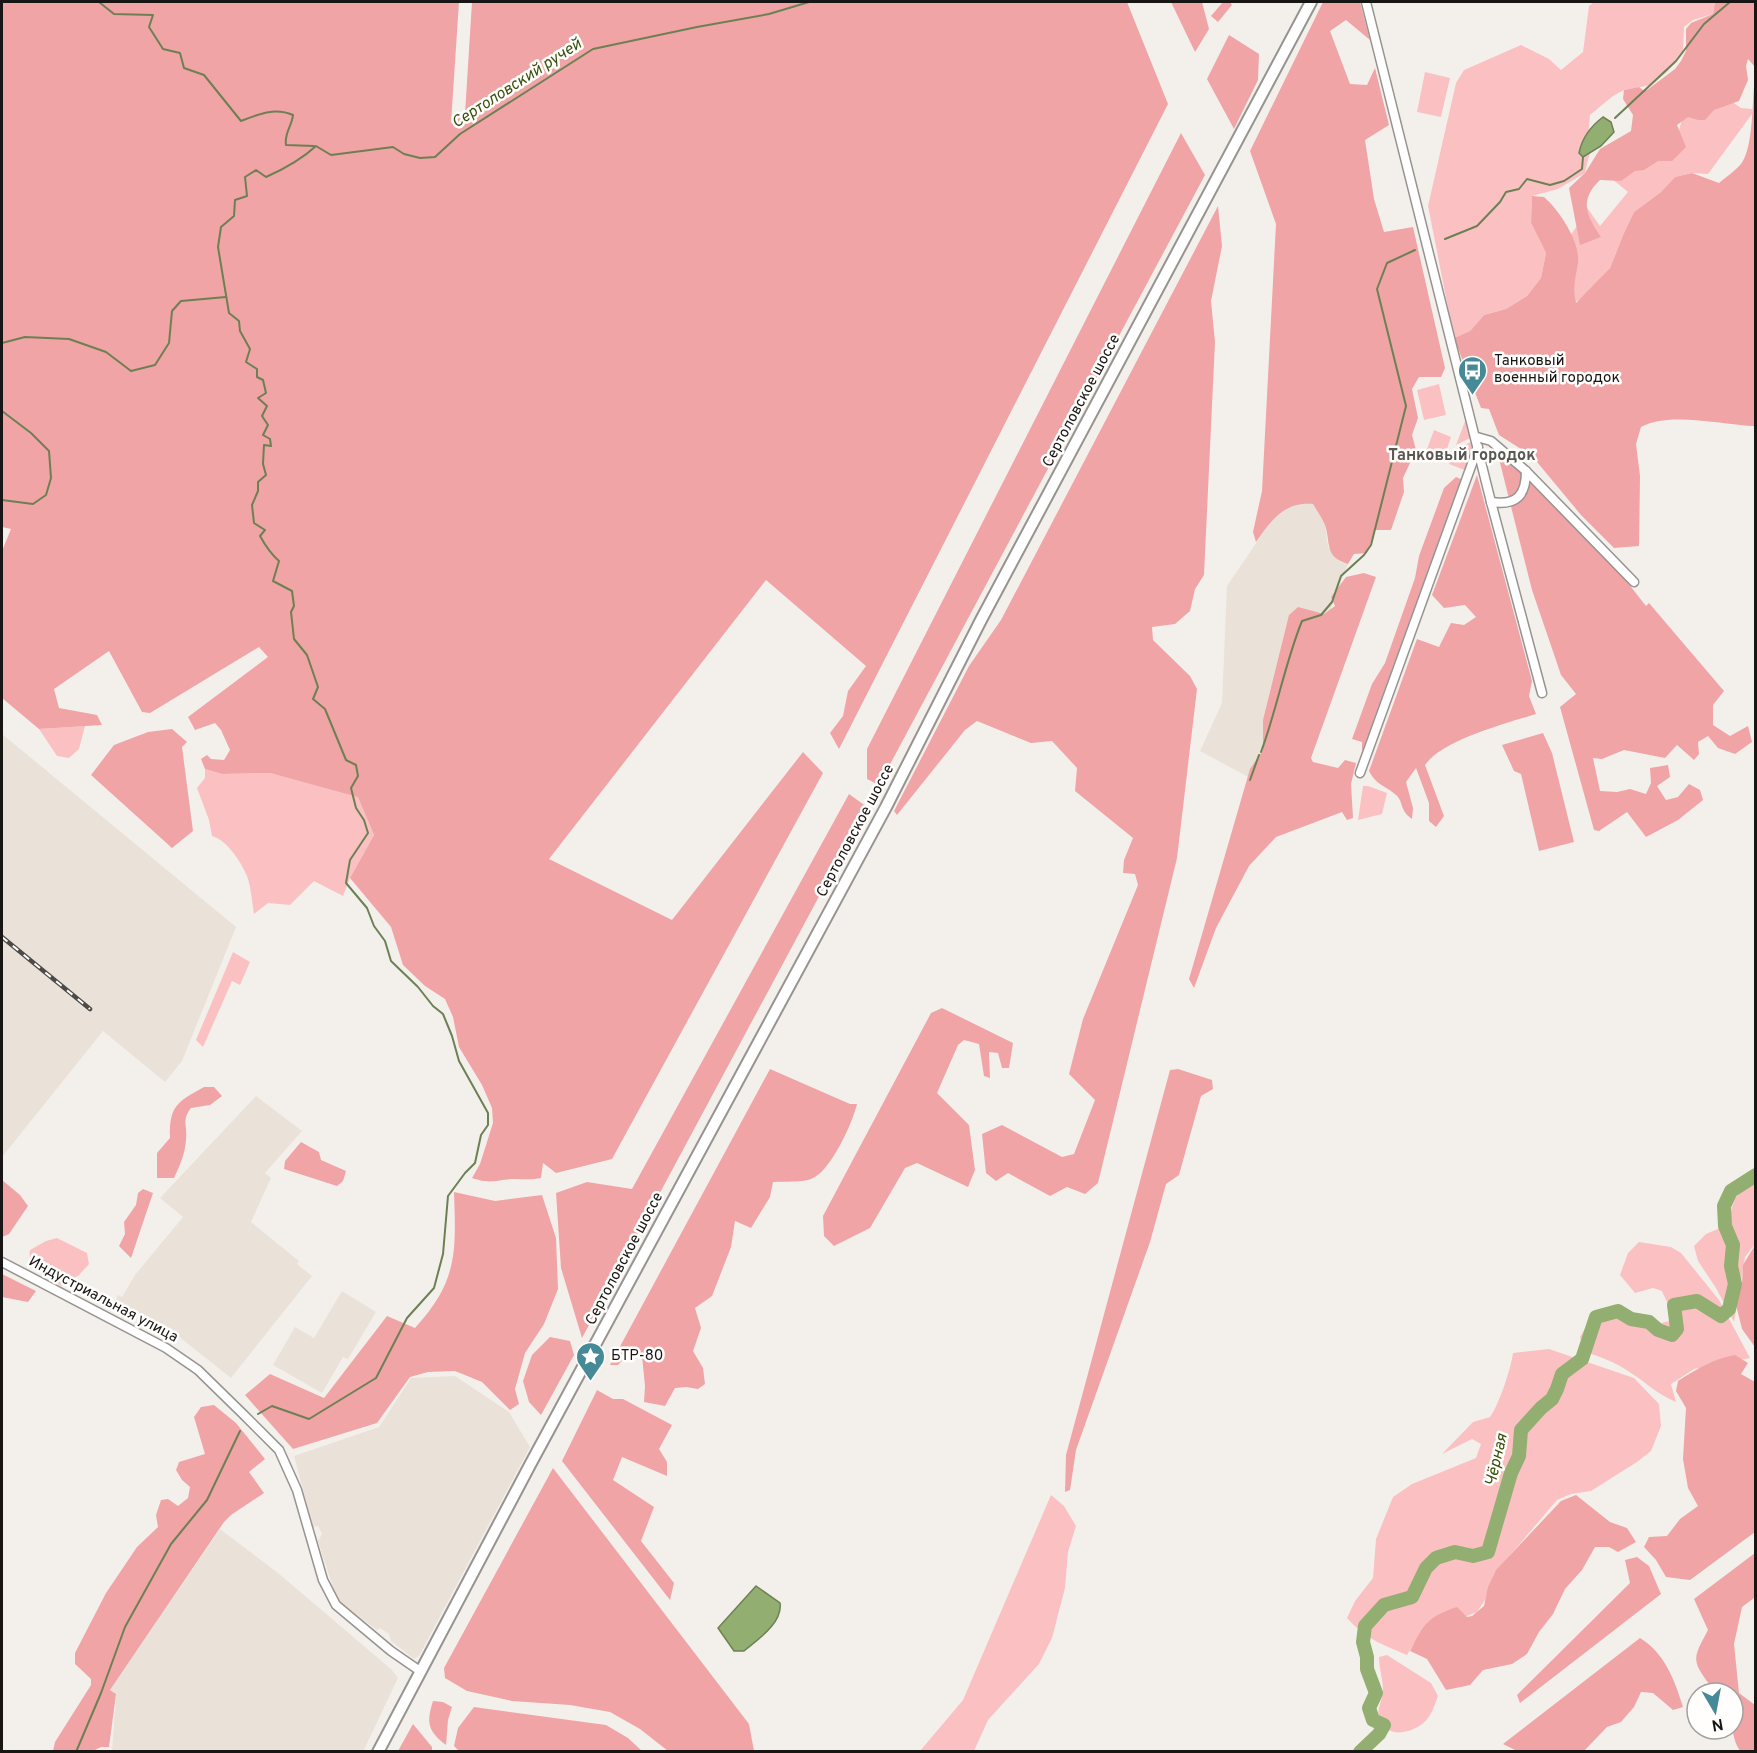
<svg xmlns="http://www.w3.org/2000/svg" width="1757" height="1753" font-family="Overpass,sans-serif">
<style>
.built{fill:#eae2d8}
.green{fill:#fbc1c2}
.forest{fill:#f0a4a6}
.water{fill:#92ae70;stroke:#6d8054;stroke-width:1.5}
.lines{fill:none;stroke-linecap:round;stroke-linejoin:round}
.stream{stroke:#6d8054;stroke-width:2}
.river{stroke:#92ae70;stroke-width:14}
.minor-casing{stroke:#979390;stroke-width:11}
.major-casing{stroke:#979390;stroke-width:14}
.minor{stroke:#fff;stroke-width:8}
.major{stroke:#fff;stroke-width:10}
.rail-casing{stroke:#4d4b49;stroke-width:4.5}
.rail{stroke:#fffefc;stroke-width:2;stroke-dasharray:7;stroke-linecap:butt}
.labels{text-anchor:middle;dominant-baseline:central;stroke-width:5;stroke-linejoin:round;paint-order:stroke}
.poi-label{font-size:15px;fill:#171614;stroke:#fffefc;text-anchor:start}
.street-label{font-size:15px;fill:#171614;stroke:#fffefc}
.water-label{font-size:16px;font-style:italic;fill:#37500b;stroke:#fffefc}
.neighbourhood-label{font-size:16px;font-weight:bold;fill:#5a5753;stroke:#fffefc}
</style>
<rect width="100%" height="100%" fill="#f3f0ec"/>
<g class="built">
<polygon points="1301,503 1313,504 1325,524 1328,547 1340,562 1348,564 1326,622 1264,744 1250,778 1200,751 1222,703 1227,586 1269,524 1282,510"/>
<polygon points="2,734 236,927 182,1061 165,1082 103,1031 2,1157"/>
<polygon points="256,1096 302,1131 265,1173 271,1178 251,1222 299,1261 297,1264 312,1276 231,1378 173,1332 130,1310 128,1312 113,1305 118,1295 122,1297 135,1275 183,1217 160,1198"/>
<polygon points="342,1291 376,1312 348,1359 343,1357 322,1393 273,1365 295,1327 314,1338"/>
<polygon points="455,1376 509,1412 530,1447 419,1656 414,1659 391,1641 389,1634 380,1628 377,1630 337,1600 318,1541 322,1534 318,1526 313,1527 294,1456 379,1427 411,1378"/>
<polygon points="220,1529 278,1573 391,1669 398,1678 363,1752 112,1751 116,1694 110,1690"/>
</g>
<g class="green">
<polygon points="1594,2 1715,2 1713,14 1693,20 1684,27 1683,52 1667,72 1651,85 1624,90 1613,96 1590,115 1588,138 1592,143 1585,173 1558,189 1532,196 1531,223 1546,253 1541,278 1527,296 1506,309 1484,315 1470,331 1454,338 1428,206 1456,83 1464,70 1521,45 1549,59 1561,70 1583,52 1589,6"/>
<polygon points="1425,72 1450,78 1441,117 1417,112"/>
<polygon points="1731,101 1741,108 1752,109 1752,114 1708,174 1692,173 1675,177 1661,192 1634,212 1624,233 1610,268 1581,299 1573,303 1569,237 1577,226 1586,206 1600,226 1628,192 1601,170 1653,122 1679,130 1686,107"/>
<polygon points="1439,384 1446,415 1424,420 1417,390"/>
<polygon points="1467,416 1472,437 1456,445"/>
<polygon points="1434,430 1451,437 1445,455 1427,449"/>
<polygon points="1473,441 1475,448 1467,471 1449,464 1455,449"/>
<polygon points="85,726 79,749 69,758 57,756 39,729"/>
<path d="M205 769 222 774 270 773 358 796 374 835 350 878 343 896 314 881 290 905 268 903 254 914C252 902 251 887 247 876 241 862 227 840 212 836L209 820 197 788 205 778Z"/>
<polygon points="1363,786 1368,786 1387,793 1382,814 1358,820"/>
<polygon points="233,952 250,962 240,985 232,981 203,1047 196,1040"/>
<polygon points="1755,1180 1755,1244 1745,1257 1734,1322 1716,1288 1698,1261 1694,1246 1706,1234 1720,1228 1730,1219 1732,1207 1736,1197"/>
<path d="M57 1238 87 1253 89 1264 79 1275 61 1286C50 1277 26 1266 30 1250L46 1241Z"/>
<path d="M1639 1242 1671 1247 1681 1253 1719 1300 1750 1358 1694 1369 1671 1384 1676 1402C1656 1394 1646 1382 1628 1371 1614 1362 1600 1356 1584 1352L1580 1337 1591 1318 1605 1310 1643 1315 1661 1323 1674 1320C1672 1309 1666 1301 1662 1291L1653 1288 1635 1293 1620 1275 1628 1253Z"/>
<path d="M1549 1349 1634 1378 1659 1404 1661 1426 1651 1451 1637 1462 1591 1491 1571 1494 1557 1500 1494 1574 1485 1600 1477 1612 1419 1635 1407 1655C1381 1644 1366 1639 1347 1618L1355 1601 1373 1578 1376 1539 1393 1497 1412 1484 1476 1458 1481 1444 1472 1439 1442 1454 1473 1422 1490 1417C1499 1405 1511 1368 1513 1353Z"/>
<polygon points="1051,1495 1064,1506 1076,1526 1068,1552 1065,1588 1052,1638 1039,1664 988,1720 974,1751 920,1751 963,1700"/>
<path d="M1387 1655 1431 1683 1438 1696C1435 1703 1433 1712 1428 1718 1417 1733 1386 1741 1379 1718 1376 1710 1383 1699 1383 1690 1383 1680 1379 1668 1379 1657Z"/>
</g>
<g class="forest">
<path d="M2 2H459L451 123 465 114 472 2H1127L1168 104 839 749 830 733 843 716 848 691 866 666 766 580 549 859 672 920 803 752 823 773 612 1159 556 1173 543 1163 541 1178C532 1180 525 1179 516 1179 497 1179 493 1185 472 1178L480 1164 493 1123 492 1108 482 1085 459 1047 453 1017 445 999 425 986 403 965 391 927 350 878 374 835 358 797 270 773 222 774 205 769 201 759 207 755 211 759 224 760 230 750 221 730 215 723 195 730 188 717 268 657 259 647 150 713 142 712 109 651 54 689 59 708 97 715 102 725 39 729 2 698V551L11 529 2 527Z"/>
<polygon points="1171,2 1202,2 1209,29 1195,52"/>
<polygon points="1223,2 1230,2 1232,5 1218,22 1211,16"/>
<path d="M1323 2H1360L1370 40 1346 20 1330 31 1350 84 1367 85 1375 68 1389 125 1365 140 1374 199 1384 232 1413 227 1445 368 1441 377H1419L1412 389 1418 418 1412 435 1416 450 1403 478 1404 492 1391 530H1375L1367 553 1354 554 1348 564C1324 557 1331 543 1325 525 1322 518 1317 511 1313 504 1284 501 1271 521 1256 542L1253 532 1262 491 1276 224 1250 151Z"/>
<path d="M1715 2H1755V67L1748 59 1746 66 1748 80 1739 101 1714 110 1705 120H1698L1688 117 1677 125 1686 147 1672 161H1658L1644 170 1635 171 1621 181 1600 180C1579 200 1586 215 1601 237L1580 245 1569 188 1585 173 1600 149 1631 131 1633 115 1623 99 1624 90 1639 87 1643 90H1647L1675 69 1681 61 1686 51V29L1691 23 1713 14Z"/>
<polygon points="1229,35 1259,54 1258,80 1234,129 1207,79"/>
<path d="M1755 75V426C1724 425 1668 411 1641 427L1636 444 1640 476 1639 546 1614 548 1581 515 1532 456 1499 435 1489 409 1481 408 1454 338 1470 331 1484 315 1506 309 1527 296 1541 278 1546 253 1531 223 1532 196 1544 197C1559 210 1580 241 1578 262 1576 278 1572 286 1576 303L1610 268 1624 233 1634 212 1661 192 1675 177 1692 173 1719 183C1726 177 1735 171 1741 164 1754 147 1752 98 1755 75Z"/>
<polygon points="1181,133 1205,175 879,785 867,779 867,749"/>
<polygon points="1218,206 1222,246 1211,301 1215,342 1204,575 1195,589 1190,611 1175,624 1152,627 1153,640 1190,676 1197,689 1177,858 1098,1183 1085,1194 1067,1187 1050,1196 1008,1173 996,1181 986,1173 982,1134 1002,1125 1062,1157 1074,1154 1095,1100 1069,1074 1083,1019 1138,885 1135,874 1123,873 1124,860 1133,838 1075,791 1077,768 1052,741 1031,743 977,721 965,730 897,815 894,811 969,666 1001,620"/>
<polygon points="1496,447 1613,564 1646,606 1649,603 1724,691 1713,705 1713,725 1730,736 1748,726 1752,742 1735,754 1718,748 1708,736 1698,742 1699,754 1694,760 1677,745 1665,758 1624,750 1602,759 1593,758 1600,791 1617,792 1630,789 1646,794 1651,783 1650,768 1668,765 1670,777 1657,786 1666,800 1678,797 1689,784 1700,790 1703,800 1678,820 1646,837 1627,812 1599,831 1594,830 1560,707 1576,694 1561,675 1532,590"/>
<path d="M1477 475 1532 681 1529 696 1536 714C1507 723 1442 740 1425 765L1444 816 1436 827 1429 821V803L1416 768 1406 782 1413 808 1412 819C1399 810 1404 802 1396 795 1385 785 1377 786 1369 771L1417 639 1439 647 1451 623 1464 625 1476 617 1465 605 1444 608 1432 595Z"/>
<polygon points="1456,477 1461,479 1362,752 1362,742 1352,739 1372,684 1385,663 1415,578 1419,556 1444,488"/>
<polygon points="1364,573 1376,577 1311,758 1313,762 1338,768 1345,760 1356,763 1351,784 1353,818 1347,820 1342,812 1276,837 1249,866 1216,928 1194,988 1189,979 1250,769 1263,750 1263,720 1289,615 1298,607 1324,614 1335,606 1331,597 1346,577"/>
<polygon points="172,729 187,742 182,747 193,831 172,848 91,775 114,745 148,732"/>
<polygon points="1543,733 1552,753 1574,842 1539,851 1521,774 1514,771 1502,745"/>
<polygon points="849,794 867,807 582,1338 561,1268 556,1193 587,1182 632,1189"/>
<polygon points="942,1008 1013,1043 1009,1068 1002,1068 998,1053 989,1052 990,1078 984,1076 979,1044 964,1040 958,1045 937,1093 969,1125 975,1170 968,1187 917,1163 905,1168 870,1228 834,1246 824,1236 823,1216 931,1013"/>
<path d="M770 1069 850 1104H857C853 1122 830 1173 811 1179 800 1183 785 1181 773 1182L770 1197 751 1228 735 1221 731 1247 712 1296 695 1308 701 1328 693 1351 703 1368 705 1384 698 1389 686 1387 675 1388 665 1406 644 1402 645 1386 642 1356 633 1348 618 1365H610Z"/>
<polygon points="1178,1069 1212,1080 1213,1089 1201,1096 1179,1175 1166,1184 1150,1242 1076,1450 1070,1490 1065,1492 1066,1455 1170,1070"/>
<path d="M204 1087H214L222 1096 210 1105 191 1108C181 1121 188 1125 186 1140 185 1154 180 1165 174 1178H157V1153L170 1138C169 1106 177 1102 204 1087Z"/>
<polygon points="301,1142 319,1152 321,1160 346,1171 343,1181 337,1186 284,1169 285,1161"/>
<polygon points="2,1180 20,1195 28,1206 9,1234 2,1237"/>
<polygon points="143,1189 153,1193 131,1258 119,1246 125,1234 124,1222 136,1205 138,1193"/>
<path d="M454 1192 495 1201 542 1195 556 1238 558 1289 544 1324 525 1353 515 1389 519 1404 510 1410 482 1382 455 1371 428 1372 410 1377 377 1423 293 1449 245 1395 270 1374 324 1398 387 1316 415 1328C458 1281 456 1252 454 1192Z"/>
<polygon points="1755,1245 1755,1347 1742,1329 1736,1305 1742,1284 1743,1265"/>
<polygon points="2,1274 36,1291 28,1302 2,1297"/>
<polygon points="550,1337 570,1341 574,1355 541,1415 529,1402 523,1381 532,1355"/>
<path d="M1735 1355 1748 1363 1741 1374 1755 1382V1532L1690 1580 1666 1577 1656 1560 1644 1547 1649 1537 1667 1536 1680 1519 1698 1506 1688 1488 1683 1459 1686 1408 1676 1391 1678 1381C1697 1369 1713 1359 1735 1355Z"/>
<polygon points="597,1390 613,1399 623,1399 672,1425 659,1449 667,1462 667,1476 622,1457 613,1480 654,1507 641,1541 674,1583 670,1600 562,1461"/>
<polygon points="214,1405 236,1423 265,1459 249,1472 264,1493 231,1515 224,1522 110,1690 116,1694 109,1747 101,1747 93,1751 53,1751 55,1742 91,1685 91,1679 75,1664 75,1653 106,1593 137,1547 158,1527 156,1515 161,1500 168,1499 178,1506 188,1498 190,1487 182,1480 176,1470 179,1462 205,1454 194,1417 201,1407"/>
<polygon points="553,1468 749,1724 754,1751 668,1751 640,1729 610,1712 570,1705 512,1701 467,1691 445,1678 444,1668"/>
<path d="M1576 1495 1610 1522 1627 1528 1636 1542 1618 1552 1609 1547H1595L1582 1570 1565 1589 1553 1614 1539 1632 1527 1654 1512 1664 1483 1670 1470 1685 1446 1690 1427 1659 1410 1651C1424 1624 1427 1617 1457 1607L1467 1617 1472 1616 1484 1606 1488 1587 1496 1570 1561 1501Z"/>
<path d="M1755 1553V1599L1754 1598 1742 1607 1734 1644 1739 1693 1755 1705V1751H1740C1729 1734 1733 1715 1733 1693H1707L1710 1685C1690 1659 1694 1657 1708 1630L1694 1599Z"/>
<polygon points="1637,1557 1649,1566 1661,1594 1520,1703 1517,1695 1630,1583 1625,1560"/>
<path d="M1640 1638C1665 1653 1675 1681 1683 1707L1673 1710 1653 1693 1641 1692 1634 1707 1621 1722 1607 1727 1584 1751H1517L1503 1744Z"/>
<path d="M433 1701 443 1702 452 1707 448 1720 446 1745C428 1731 426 1723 433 1701Z"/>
<polygon points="474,1707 606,1725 628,1738 642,1751 459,1751 454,1746 458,1728"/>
<polygon points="413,1724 432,1747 432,1751 398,1751"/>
</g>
<g class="water">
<path d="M1603 117 1611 122 1614 132 1601 146 1583 157 1579 153C1582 138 1591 126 1603 117Z"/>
<path d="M756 1586 780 1603C783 1623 757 1640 744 1651H734L718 1628Z"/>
</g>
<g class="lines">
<g class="stream">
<path d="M99 2 114 14 153 15 149 27 163 49 180 53 184 68 204 75 241 121C259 114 275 107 293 115 292 126 284 133 286 145L314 146"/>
<polyline points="1615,118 1676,61 1704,24 1730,2"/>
<polyline points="1445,239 1477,226 1500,202 1506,192 1519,189 1527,179 1550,185 1564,181 1582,169 1583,157"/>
<polyline points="2,343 25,337 69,339 106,352 131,371 155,365 169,343 172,311 181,301 226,297"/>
<polyline points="2,411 31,433 49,451 51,478 46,495 33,504 2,500"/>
<path d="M1261 752C1277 709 1285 663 1302 621L1321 615 1332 602 1341 576 1364 555 1371 545 1406 406 1377 289 1387 263 1415 250"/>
<polyline points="1250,780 1259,755"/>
<path d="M258 1414 272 1406 309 1419 376 1378 407 1318 434 1288 443 1254 448 1196 465 1173 475 1163 481 1135 488 1125V1113L459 1061 452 1036 443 1014 433 1006 418 987 391 961 385 941 374 926 367 908 346 883 350 860 368 833 364 820 356 808 351 788 358 776 356 765 346 760 325 709 313 699 318 687 307 655 294 639 291 612 294 606 292 591 273 581 279 561C272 555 265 545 260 536L265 530 254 523 252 505 258 491V482L266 475 263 464 264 445 271 446 270 439 263 435 268 425 262 416 267 406 258 398 266 393 263 380 257 377V369L246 362 250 349 240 331 239 321 229 313 218 247 221 227 234 216 235 200 247 196 245 177 256 170 266 177C284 169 301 160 316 146L331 155 393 147 404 154 420 158 435 157 460 134 593 49 697 27 769 14 809 2"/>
<polyline points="76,1752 101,1693 125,1627 171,1544 207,1500 240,1431"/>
</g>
<polyline class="river" points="1360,1752 1379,1734 1384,1725 1373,1720 1369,1708 1376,1693 1367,1669 1367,1657 1363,1642 1365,1626 1384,1605 1412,1597 1426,1568 1436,1558 1455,1552 1473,1556 1488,1552 1511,1473 1519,1456 1521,1430 1541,1408 1552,1399 1557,1389 1562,1374 1582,1359 1596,1317 1618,1311 1631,1319 1649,1322 1658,1330 1672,1335 1677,1329 1674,1305 1697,1301 1721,1316 1729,1309 1735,1284 1731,1266 1733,1245 1725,1226 1724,1206 1731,1191 1756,1175"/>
<defs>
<g id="minor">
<polyline points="1366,2 1491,502 1542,693"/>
<polyline points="1477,437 1491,441 1526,471 1634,582"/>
<path d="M1491 502C1517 506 1526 495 1526 471"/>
<polyline points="1360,773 1478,447"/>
<polyline points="2,1262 166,1348 198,1370 243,1414 279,1450 297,1490 323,1580 336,1605 391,1651 420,1671"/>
</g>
<polyline id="major" points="378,1752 531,1463 886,807 981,620 1311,2"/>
</defs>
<use href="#minor" class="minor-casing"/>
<use href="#major" class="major-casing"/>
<use href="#minor" class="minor"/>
<use href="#major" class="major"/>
<defs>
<polyline id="rail" points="2,937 90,1009"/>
</defs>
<use href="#rail" class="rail-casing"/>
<use href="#rail" class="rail"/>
</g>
<defs>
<symbol id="bus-pin" viewBox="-11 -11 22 30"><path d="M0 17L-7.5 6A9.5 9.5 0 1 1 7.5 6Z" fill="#468a97" stroke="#fffefc"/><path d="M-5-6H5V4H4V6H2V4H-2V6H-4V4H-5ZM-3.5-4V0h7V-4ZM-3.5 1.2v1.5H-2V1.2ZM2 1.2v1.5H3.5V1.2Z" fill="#fff"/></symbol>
<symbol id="sight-pin" viewBox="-11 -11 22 30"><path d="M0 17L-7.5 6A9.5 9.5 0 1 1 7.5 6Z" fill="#468a97" stroke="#fffefc"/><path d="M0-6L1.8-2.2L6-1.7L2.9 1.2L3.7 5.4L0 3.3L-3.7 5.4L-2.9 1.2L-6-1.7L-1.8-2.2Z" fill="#fff"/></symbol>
</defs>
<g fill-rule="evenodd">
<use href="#bus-pin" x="1456" y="354" width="33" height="45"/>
<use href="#sight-pin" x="574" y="1340" width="33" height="45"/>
</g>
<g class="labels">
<g class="poi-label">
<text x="1494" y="361">Танковый<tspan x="1494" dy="17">военный городок</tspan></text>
<text x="611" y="1356">БТР-80</text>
</g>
<g class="street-label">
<text transform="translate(1082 401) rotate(-62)">Сертоловское шоссе</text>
<text transform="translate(856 831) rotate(-62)">Сертоловское шоссе</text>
<text transform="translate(625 1259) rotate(-62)">Сертоловское шоссе</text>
<text transform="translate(103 1300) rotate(28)">Индустриальная улица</text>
</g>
<g class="water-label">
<text transform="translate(517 84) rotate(-33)">Сертоловский ручей</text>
<text transform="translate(1497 1460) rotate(-77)">Чёрная</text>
</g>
<g class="neighbourhood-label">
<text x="1462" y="456">Танковый городок</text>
</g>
</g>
<rect width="1757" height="1753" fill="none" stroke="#171614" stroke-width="6"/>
<g transform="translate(1715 1711) rotate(170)"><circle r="28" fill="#fffefc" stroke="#a2a19f" stroke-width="1.5"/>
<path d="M0-4.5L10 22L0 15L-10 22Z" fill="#468a97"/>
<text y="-9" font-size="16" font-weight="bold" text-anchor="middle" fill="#171614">N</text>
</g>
</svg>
